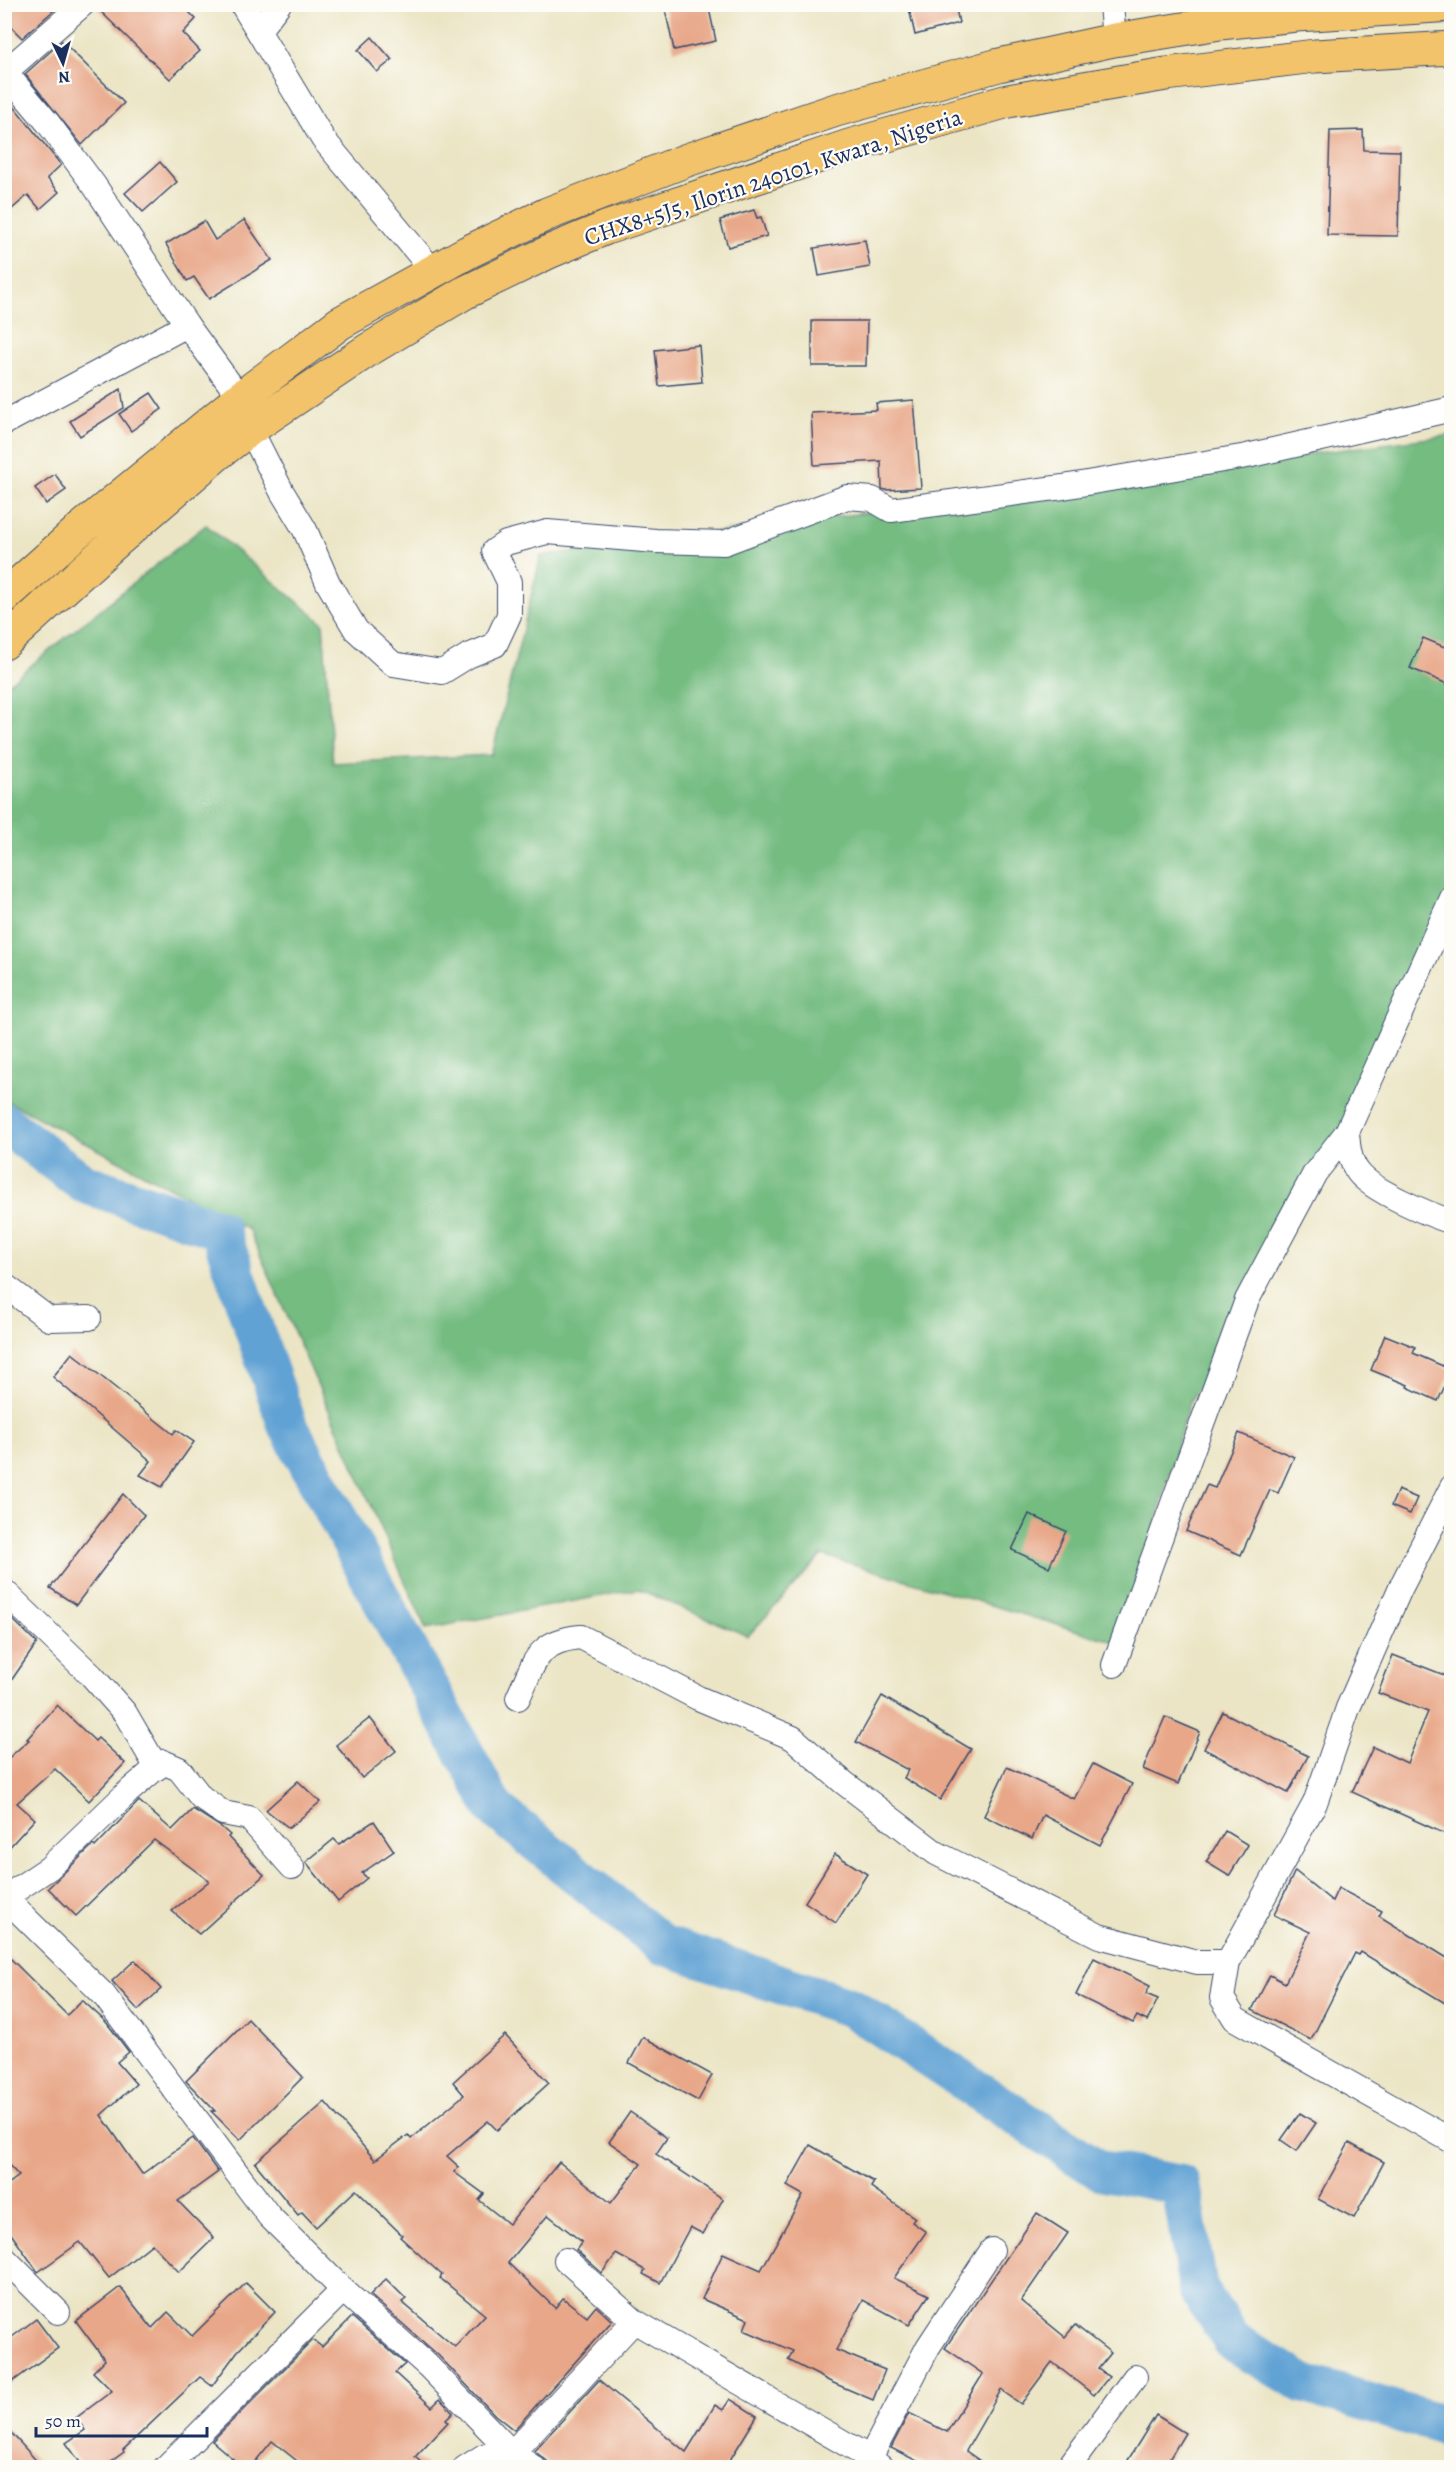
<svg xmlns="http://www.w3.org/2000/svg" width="1456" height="2472" font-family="Alegreya,serif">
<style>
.forest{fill:#74bc81;stroke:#487670;stroke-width:1.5}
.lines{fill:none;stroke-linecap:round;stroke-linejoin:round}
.river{stroke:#61a2d4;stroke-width:40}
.building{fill:#e8a789}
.street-casing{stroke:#3a4a6d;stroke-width:26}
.primary-casing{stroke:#3a4a6d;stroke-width:35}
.street{stroke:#fff;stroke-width:24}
.primary{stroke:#f2c36a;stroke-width:33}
.labels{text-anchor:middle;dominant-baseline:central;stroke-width:4.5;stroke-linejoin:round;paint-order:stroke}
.street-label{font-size:24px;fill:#1b2f5e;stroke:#fdfcf7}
</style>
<rect width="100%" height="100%" fill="#fdfcf7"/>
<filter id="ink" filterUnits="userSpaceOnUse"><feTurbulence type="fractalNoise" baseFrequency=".0167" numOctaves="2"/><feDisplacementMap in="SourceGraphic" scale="12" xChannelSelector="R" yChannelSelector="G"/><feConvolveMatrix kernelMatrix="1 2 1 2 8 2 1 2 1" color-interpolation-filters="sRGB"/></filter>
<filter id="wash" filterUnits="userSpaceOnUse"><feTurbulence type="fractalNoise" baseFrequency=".008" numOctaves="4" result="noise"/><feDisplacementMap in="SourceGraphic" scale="24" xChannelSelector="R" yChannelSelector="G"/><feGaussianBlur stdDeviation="1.35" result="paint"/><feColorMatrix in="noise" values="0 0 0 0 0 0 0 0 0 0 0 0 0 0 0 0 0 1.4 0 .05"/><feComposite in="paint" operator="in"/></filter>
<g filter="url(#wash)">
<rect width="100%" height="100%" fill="#ebe5c5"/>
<polygon class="forest" points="1451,435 1451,890 1347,1132 1189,1403 1122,1644 822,1555 748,1636 638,1589 426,1629 249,1230 5,1100 5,686 206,525 323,623 333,763 492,755 541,556"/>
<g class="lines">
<polyline class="river" points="4,1123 83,1183 220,1230 287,1424 494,1808 663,1945 852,2008 1099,2170 1181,2185 1198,2289 1234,2343 1303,2383 1452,2428"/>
</g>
<g id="blocks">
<g class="building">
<polygon points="4,4 61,4 22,38 4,20"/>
<polygon points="97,4 181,4 196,19 183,33 200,51 170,79 97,8"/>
<polygon points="664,4 708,4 716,41 674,50"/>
<polygon points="908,4 955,4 959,23 915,35"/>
<polygon points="372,37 392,60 377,72 358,50"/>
<polygon points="62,41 124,103 82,145 25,74"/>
<polygon points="4,94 61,165 47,178 59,192 40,209 28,195 4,216"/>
<polygon points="1363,130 1364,150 1400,151 1398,236 1327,235 1330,131"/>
<polygon points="160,162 177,182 143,212 125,193"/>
<polygon points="754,210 757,218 761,217 767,236 728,247 720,220"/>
<polygon points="244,220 272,260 209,299 194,277 187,281 166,244 204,221 215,240"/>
<polygon points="865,240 870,267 819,276 814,248"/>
<polygon points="812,321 867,321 866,366 812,366"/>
<polygon points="699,345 702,382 659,386 655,350"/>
<polygon points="121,389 124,408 80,436 70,421"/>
<polygon points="151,393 162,409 131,431 119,414"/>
<polygon points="914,400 921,488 886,490 882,489 881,461 814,465 811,413 877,410 876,403"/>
<polygon points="55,474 66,490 46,504 35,488"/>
<polygon points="1423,638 1452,650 1452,686 1410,668"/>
<polygon points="1385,1335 1415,1347 1413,1353 1452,1370 1438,1401 1407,1387 1408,1385 1371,1370"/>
<polygon points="72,1353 173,1434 176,1430 194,1442 162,1487 140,1475 151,1461 53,1377"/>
<polygon points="1239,1433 1294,1457 1278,1493 1270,1490 1241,1555 1186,1531 1207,1485 1215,1488"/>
<polygon points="1398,1490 1417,1498 1410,1514 1391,1506"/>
<polygon points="123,1494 144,1515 76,1605 50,1588"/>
<polygon points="1029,1514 1066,1531 1049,1567 1012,1550"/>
<polygon points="4,1611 37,1643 4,1691"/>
<polygon points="1393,1655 1452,1678 1452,1837 1352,1792 1373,1747 1407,1763 1428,1712 1378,1693"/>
<polygon points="882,1696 971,1749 940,1800 904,1778 908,1770 856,1742"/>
<polygon points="57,1705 95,1741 98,1738 125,1763 89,1801 55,1769 17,1803 35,1819 4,1853 4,1762 29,1740 27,1739"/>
<polygon points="1223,1712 1308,1756 1288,1793 1204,1749"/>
<polygon points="1165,1717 1200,1732 1178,1784 1143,1769"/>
<polygon points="370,1718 396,1751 362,1778 336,1745"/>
<polygon points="1093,1764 1132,1784 1100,1845 1043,1815 1032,1839 984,1816 1007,1767 1074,1799"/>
<polygon points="298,1781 320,1802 289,1828 266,1810"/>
<polygon points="139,1801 172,1830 193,1809 221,1827 230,1835 228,1837 264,1875 199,1934 172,1911 209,1881 154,1840 76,1916 48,1888 93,1845 95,1847"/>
<polygon points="374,1821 394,1851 362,1873 367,1878 338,1902 306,1862 334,1839 339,1844"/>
<polygon points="1225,1831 1248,1845 1229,1876 1206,1862"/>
<polygon points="835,1854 867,1874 836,1923 805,1902"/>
<polygon points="1295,1871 1332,1901 1338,1888 1382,1911 1379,1916 1452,1961 1452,1993 1445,2003 1361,1952 1359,1955 1355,1953 1311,2040 1252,2010 1270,1975 1285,1983 1310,1932 1274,1915"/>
<polygon points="4,1952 67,2015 82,2000 106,2022 129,2052 117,2062 136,2084 101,2115 142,2174 193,2138 218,2172 178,2201 214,2238 179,2272 152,2244 109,2278 80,2242 38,2272 4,2224 4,2187 19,2176 4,2160"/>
<polygon points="1094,1958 1150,1986 1146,1994 1158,1999 1147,2021 1137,2016 1133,2023 1076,1995"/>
<polygon points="135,1960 161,1989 138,2010 112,1981"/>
<polygon points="248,2019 303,2077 240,2140 211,2111 215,2111 186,2081"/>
<polygon points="505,2035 549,2083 497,2130 488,2121 447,2156 459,2167 454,2172 484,2194 479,2200 509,2224 559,2162 611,2203 641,2164 609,2142 630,2112 667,2138 656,2154 723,2199 703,2234 690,2227 660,2283 643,2274 645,2270 616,2254 602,2273 576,2250 582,2242 548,2215 508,2263 555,2308 563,2298 587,2317 596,2306 612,2321 514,2430 495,2415 438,2355 370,2295 386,2279 406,2299 402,2302 455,2347 485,2315 440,2278 442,2275 400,2237 402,2235 356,2190 316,2227 302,2212 298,2215 255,2163 325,2102 375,2160 408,2135 411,2139 464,2095 453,2082"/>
<polygon points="643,2037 712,2075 698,2101 629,2063"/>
<polygon points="1300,2113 1316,2123 1297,2151 1281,2140"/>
<polygon points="1349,2143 1384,2162 1354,2218 1318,2199"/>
<polygon points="810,2145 874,2182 871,2187 915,2218 912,2222 926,2232 894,2278 929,2295 909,2325 863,2300 836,2350 885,2370 873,2400 831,2382 788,2360 793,2351 744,2330 748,2319 702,2299 723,2253 761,2270 803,2195 787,2186"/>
<polygon points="1037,2213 1068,2233 1021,2301 1065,2337 1075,2325 1111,2353 1098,2369 1109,2377 1094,2395 1052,2362 1021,2404 1001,2390 966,2451 990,2468 931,2468 891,2448 909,2413 947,2432 983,2374 945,2348"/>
<polygon points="246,2283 275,2312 237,2352 212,2386 200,2377 123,2450 124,2452 102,2468 84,2468 66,2443 85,2430 76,2418 112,2391 93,2372 105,2360 76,2321 120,2287 152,2328 168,2312 192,2336"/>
<polygon points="352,2317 405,2364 395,2373 432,2407 440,2399 453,2413 446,2420 448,2422 415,2457 428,2468 306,2468 272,2441 250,2468 244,2468 212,2441 313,2340 322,2347"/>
<polygon points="36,2319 58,2348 4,2388 4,2343"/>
<polygon points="599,2380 686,2452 715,2405 723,2410 730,2399 757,2416 725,2468 548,2468 547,2461 534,2451"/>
<polygon points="1156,2415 1185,2433 1164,2468 1123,2468"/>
<polygon points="4,2425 43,2468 4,2468"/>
</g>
</g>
</g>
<g filter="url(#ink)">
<use href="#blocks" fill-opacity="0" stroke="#3a4a6d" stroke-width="1.5"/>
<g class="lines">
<defs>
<g id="street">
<polyline points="83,4 5,72 48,123 94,185 187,325"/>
<polyline points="242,4 323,139 433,271"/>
<polyline points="1111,4 1114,40"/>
<polyline points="259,30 279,4"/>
<polyline points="4,423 187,325 240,398"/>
<polyline points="250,429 282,492 305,530 328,583 356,630 393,664 442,672 468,656 495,645 509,615 509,582 494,551 506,543 547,532 656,541 724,543 847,497 872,499 891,510 1063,487 1247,456 1452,409"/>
<path d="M1452 898 1347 1132C1348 1146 1349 1160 1358 1172 1372 1191 1428 1214 1452 1222"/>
<polyline points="4,1285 49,1319 89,1318"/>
<polyline points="1452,1487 1400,1589 1348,1708 1315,1803 1228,1962 1222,1998 1235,2019 1452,2141"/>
<polyline points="4,1591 92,1676 125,1713 157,1768"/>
<polyline points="1114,1665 1247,1300 1315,1173 1347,1132"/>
<path d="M518 1698C535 1662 536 1641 581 1637L698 1698 793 1738 843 1782 936 1853 1099 1936 1197 1962H1228"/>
<polyline points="4,1897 103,1994 269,2216 343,2290 428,2366 512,2453 534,2468"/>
<polyline points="4,1898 49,1868 128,1792 163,1762 179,1769 201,1797 223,1813 249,1818 292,1867"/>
<polyline points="4,2258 58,2312"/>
<polyline points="566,2260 634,2321 870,2458 882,2468"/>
<polyline points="870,2458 928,2347 992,2250"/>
<polyline points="165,2468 343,2290"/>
<polyline points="465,2468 484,2456 512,2453 634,2321"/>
<polyline points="1068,2468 1135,2377"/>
</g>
<g id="primary">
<polyline points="4,597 78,531 240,398 340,323 468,252 547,214 687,160 836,110 999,65 1114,40 1220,23 1297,15 1452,5"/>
<polyline points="4,643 111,546 215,456 250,429 368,350 464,293 551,251 606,228 849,146 1008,101 1166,74 1315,56 1452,48"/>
</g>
</defs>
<use href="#street" class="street-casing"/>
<use href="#primary" class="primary-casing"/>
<use href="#street" class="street"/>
<use href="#primary" class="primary"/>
</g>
</g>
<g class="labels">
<g class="street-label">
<text transform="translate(773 177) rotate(-18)">CHX8+5J5, Ilorin 240101, Kwara, Nigeria</text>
</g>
</g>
<rect width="1456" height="2472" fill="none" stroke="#fdfcf7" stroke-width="24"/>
<g transform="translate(63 63) rotate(175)" stroke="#fdfcf7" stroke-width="4.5" paint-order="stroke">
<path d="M0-4.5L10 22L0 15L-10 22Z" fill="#1b2f5e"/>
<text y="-9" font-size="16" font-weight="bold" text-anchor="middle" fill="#1b2f5e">N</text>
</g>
<path d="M36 2427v9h171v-9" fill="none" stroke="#1b2f5e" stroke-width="3"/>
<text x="45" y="2427" font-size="18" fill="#1b2f5e" stroke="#fdfcf7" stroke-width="4.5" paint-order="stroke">50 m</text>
</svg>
